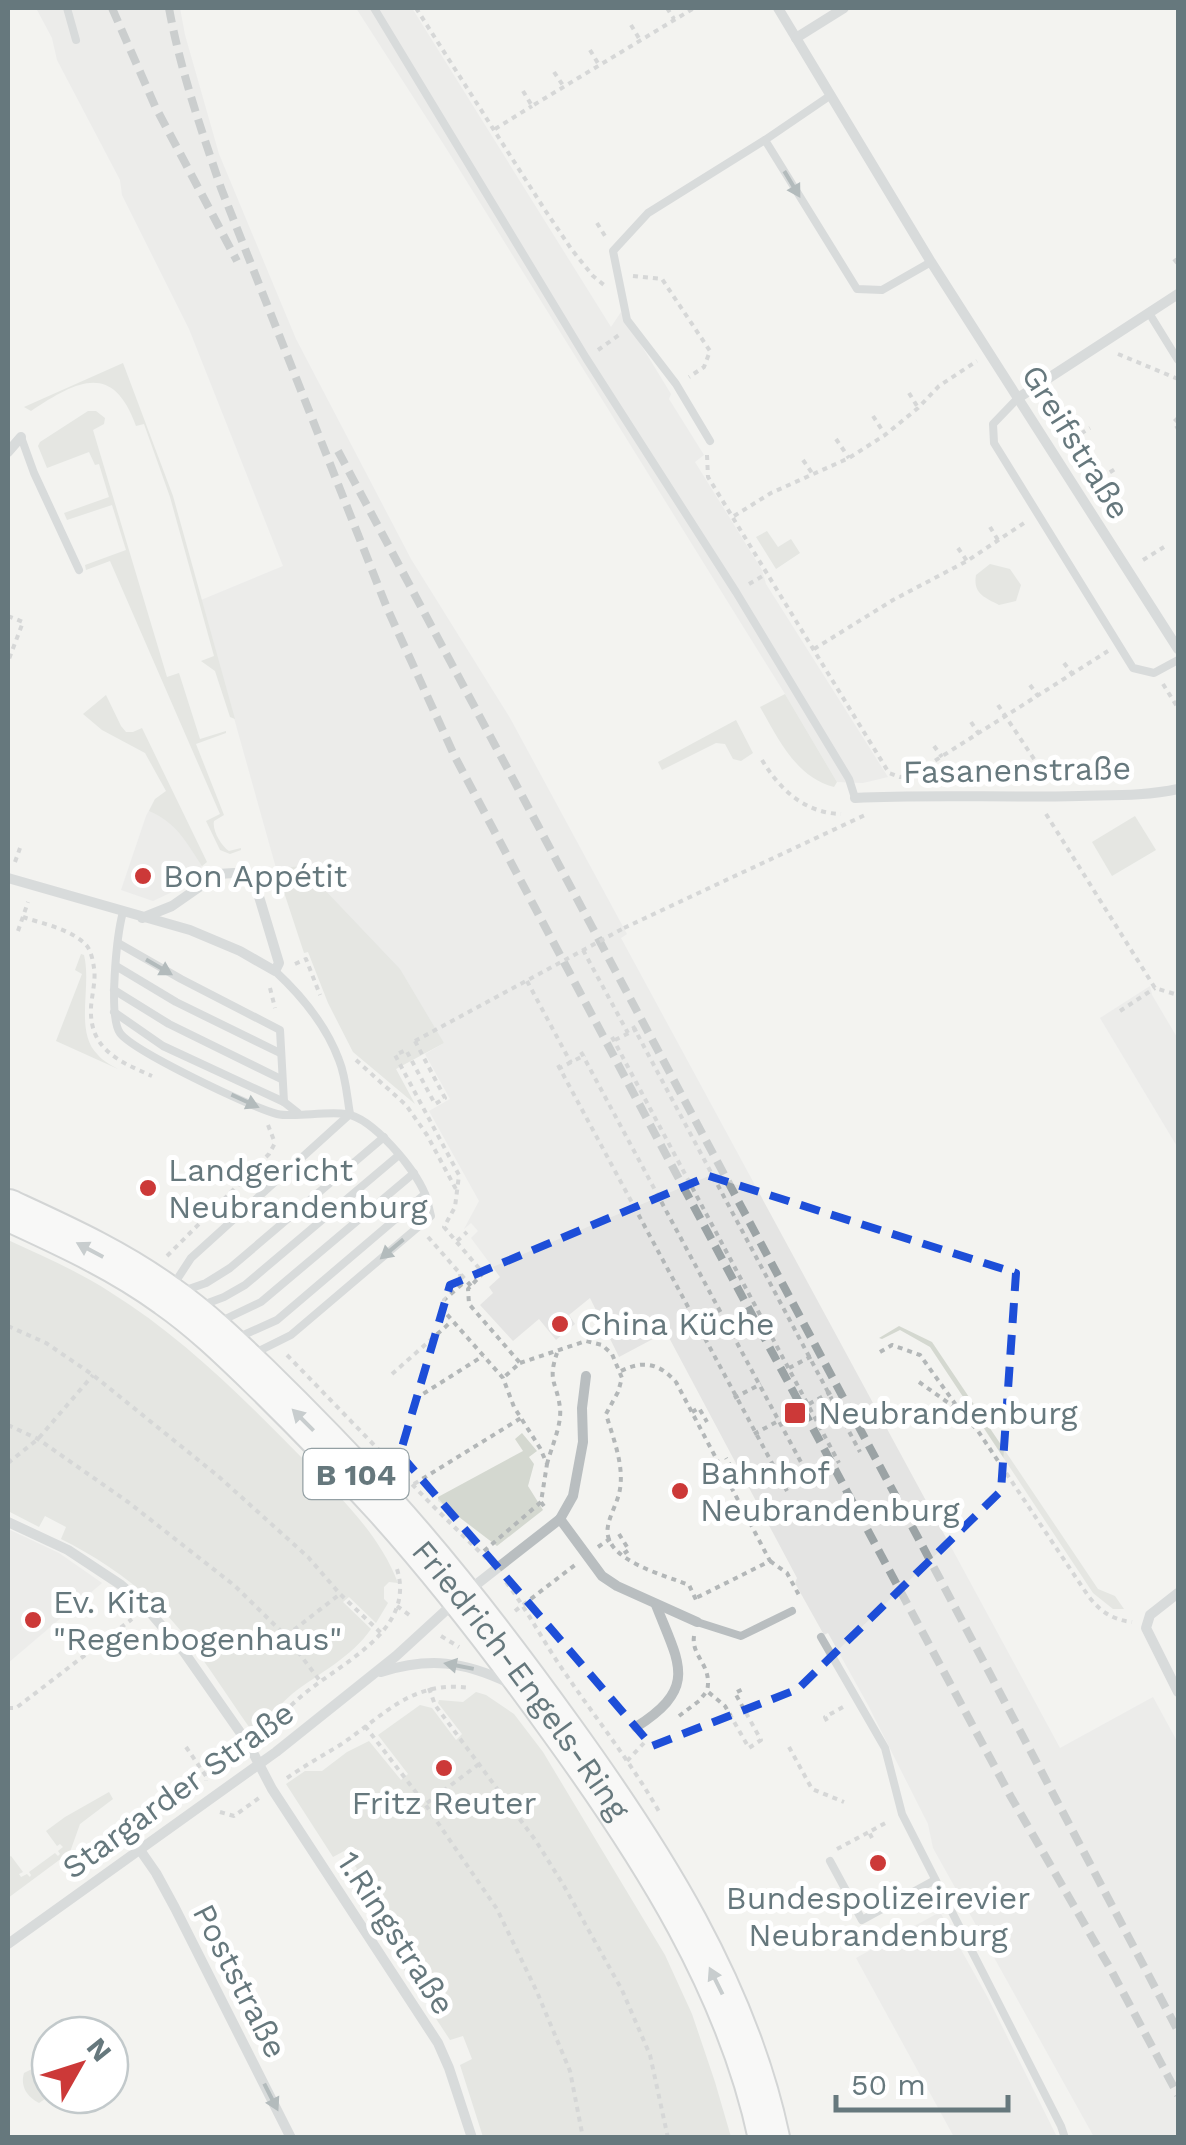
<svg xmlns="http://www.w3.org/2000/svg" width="1186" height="2145" font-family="'Work Sans',sans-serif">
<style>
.built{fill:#e4e4e3}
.green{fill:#d4d8d0}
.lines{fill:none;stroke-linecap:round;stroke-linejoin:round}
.primary-casing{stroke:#adb2b4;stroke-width:44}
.path{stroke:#b3b7b8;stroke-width:4;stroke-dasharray:5 5;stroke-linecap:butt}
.lane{stroke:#b9bec0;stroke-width:8}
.street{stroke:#b9bec0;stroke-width:10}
.primary{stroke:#fff;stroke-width:40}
.rail{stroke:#9ba3a5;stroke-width:8;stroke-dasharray:15 8;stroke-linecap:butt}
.path-bridge{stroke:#b3b7b8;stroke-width:4;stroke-dasharray:5 5;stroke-linecap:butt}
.oneway{fill:#66787d}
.oneway2{fill:#94a0a4}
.marked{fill:none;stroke:#1d4ed8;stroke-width:8;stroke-dasharray:20 12;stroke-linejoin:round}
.poi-dot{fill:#cc3938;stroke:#fff;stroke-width:4}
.labels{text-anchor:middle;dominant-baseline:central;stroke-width:10;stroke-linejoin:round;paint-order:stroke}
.shield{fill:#fff;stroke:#94a0a4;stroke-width:2.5}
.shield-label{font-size:30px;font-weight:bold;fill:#66787d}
.street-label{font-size:32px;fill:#66787d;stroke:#fff}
.poi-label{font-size:32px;fill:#66787d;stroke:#fff;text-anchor:start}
</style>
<rect width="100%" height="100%" fill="#f3f3f0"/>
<g class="built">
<polygon points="36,8 180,8 185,35 219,154 296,339 411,559 510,718 627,934 621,938 1060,1748 1153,1697 1178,1743 1178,2137 1094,2137 933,1848 928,1824 868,1705 828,1633 824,1635 795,1583 797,1578 666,1332 619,1357 590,1298 569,1315 575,1324 556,1340 539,1319 513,1341 480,1305 493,1293 489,1287 500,1277 471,1238 478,1231 471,1223 464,1229 479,1201 429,1111 450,1099 425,1054 444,1043 302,866 276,868 201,600 283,566 189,329 122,195 120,180 57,60 52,38"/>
<polygon points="356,8 412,8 611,327 621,312 671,394 669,399 704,455 695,462 762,570 766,584 888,777 863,783 837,782 785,694 446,148"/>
<polygon points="155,799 205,862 197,872 170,893 153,901 121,890 146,816"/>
<polygon points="1150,986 1152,995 1178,1039 1178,1148 1100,1018"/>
<polygon points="8,1529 59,1553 102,1583 8,1663"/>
<polygon points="940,1912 988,1998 1057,2137 954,2137 856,1958"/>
</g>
<g class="green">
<path d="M123 363 173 496 235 719 230 717 215 671 201 661 214 656 170 497 144 424 136 426C113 362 78 380 31 411L24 407Z"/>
<path d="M88 411H96L105 418 104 424 93 430 167 677 179 673 200 739 226 731V733L196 744 224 815 214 821C212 830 221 846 229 851L241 848V850L230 854 220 850 206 821 220 814 110 561 86 570 85 565 126 550 112 505 67 520 64 513 109 497 99 464 95 465 89 452 47 468 38 446 40 442Z"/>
<polygon points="767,531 778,547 791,539 800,553 776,569 756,537"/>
<path d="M990 564 1010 569 1021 585 1016 601 999 605C983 597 973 593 976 575Z"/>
<path d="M785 694 837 782 834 787C796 777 779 740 760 707Z"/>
<path d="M106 695 121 726 126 732H133L142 728 207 862 202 866C186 842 177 823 149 811L155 799 166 791 145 753 102 730 83 714Z"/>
<polygon points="736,720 753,753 741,761 733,759 725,744 716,743 662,770 658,762"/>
<polygon points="1135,816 1156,850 1112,876 1092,842"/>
<polygon points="302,866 400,969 444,1043 396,1069 415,1104 353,1052 328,1003 308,952 304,953 276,868"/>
<path d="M81 954 84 955C92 987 74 1032 98 1055 103 1061 111 1065 118 1069L56 1041 82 974 75 970Z"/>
<path d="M8 1240C42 1256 78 1271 110 1292 184 1338 245 1400 306 1462 341 1498 380 1535 398 1583L389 1582 384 1587V1599L388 1603 376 1623 349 1597 343 1602 371 1629C352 1657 319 1673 292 1694 278 1706 267 1721 252 1731 221 1688 192 1637 152 1600 126 1577 92 1554 61 1539L66 1527 45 1516 39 1527 8 1511Z"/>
<polygon points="899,1326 932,1342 1098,1589 1115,1596 1124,1609 1113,1609 1093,1593 930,1347 900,1330 882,1339 879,1338"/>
<polygon points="522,1433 537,1451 529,1457 534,1464 528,1486 543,1510 497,1546 438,1501 438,1497 523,1451 515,1439"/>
<polygon points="476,1692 486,1695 514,1714 543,1752 665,1955 692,2014 715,2082 731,2137 483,2137 460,2065 472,2059 463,2036 450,2040 397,1959 407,1952 395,1934 385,1940 345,1877 357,1869 346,1850 333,1857 286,1784 305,1771 322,1771 347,1752 369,1741 401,1780 408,1774 378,1735 420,1705 432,1708 456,1740 462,1734 438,1703 439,1700 463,1702"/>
<polygon points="109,1792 113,1799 80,1824 70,1852 8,1898 8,1858 11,1856 23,1872 19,1874 21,1877 27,1874 30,1877 31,1875 29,1872 55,1853 58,1856 60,1854 58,1851 63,1847 60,1844 57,1846 46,1831 65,1817"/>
<path d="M38 2066 50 2074 51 2095 39 2103C27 2097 20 2086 24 2073Z"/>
</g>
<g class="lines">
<defs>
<g id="primary">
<path id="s1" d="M8 1210C62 1235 118 1260 167 1296 200 1319 229 1347 258 1375 301 1417 343 1460 384 1505 448 1576 506 1652 562 1730 651 1853 737 1987 769 2138"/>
</g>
</defs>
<use href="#primary" class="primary-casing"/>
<g class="path">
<polyline points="416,8 545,210 572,250 593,276 604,285"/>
<polyline points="667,8 674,19"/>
<polyline points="631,25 640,40"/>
<polyline points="590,50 599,65"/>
<polyline points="554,72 564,87"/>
<polyline points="523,91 532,106 694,8"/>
<polyline points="495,129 532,106"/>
<polyline points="597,223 605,236"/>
<polyline points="1174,259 1178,264"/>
<polyline points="633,276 662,279 710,351 704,367 689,377"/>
<polyline points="598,350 619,335"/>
<polyline points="1118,354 1178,379"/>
<polyline points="909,393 917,406"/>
<polyline points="873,416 884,433"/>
<polyline points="1178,418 1174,422 1178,429"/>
<polyline points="836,439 849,458"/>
<polyline points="1064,444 1090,428"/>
<polyline points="707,455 708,477 889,773 900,777 914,774 1108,651"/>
<polyline points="803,460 812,473"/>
<polyline points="1093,483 1115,469"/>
<polyline points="734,516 771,493 849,458 885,435 918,408 939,386 977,361"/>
<polyline points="990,527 998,540"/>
<polyline points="958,548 967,561"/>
<polyline points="1143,560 1164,547"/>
<polyline points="749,584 766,574"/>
<polyline points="8,616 23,622 9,659"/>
<polyline points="814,649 893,600 967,561 1024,523"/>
<polyline points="1064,663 1073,675"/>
<polyline points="1163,684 1178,708"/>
<polyline points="1030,685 1038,696"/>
<polyline points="998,705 1048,780"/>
<polyline points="971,722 979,734"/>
<polyline points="934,746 942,757"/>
<path d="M762 760C780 790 805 813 841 814"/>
<polyline points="1046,814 1155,988 1178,995"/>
<polyline points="15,862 20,848"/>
<path d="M23 917C43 924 72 929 87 946 91 951 93 961 94 968 96 980 92 994 91 1007 89 1049 118 1061 152 1076"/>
<polyline points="624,928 865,815"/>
<polyline points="18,931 28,902"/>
<polyline points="583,950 628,1033"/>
<polyline points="295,964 306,959 320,995"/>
<polyline points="527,981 571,1063"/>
<polyline points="270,988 275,1008"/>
<polyline points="1120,1011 1155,988"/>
<polyline points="633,1026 860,1452"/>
<polyline points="612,1037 839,1463"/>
<polyline points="615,1040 637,1029"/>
<polyline points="415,1041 445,1098 435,1104 406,1050 395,1055 459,1175 455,1207 444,1227 483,1273 468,1289 469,1304 520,1363 503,1378"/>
<polyline points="581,1052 810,1479"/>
<polyline points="356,1060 406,1105 427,1135 458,1193"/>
<polyline points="558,1065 787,1491"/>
<polyline points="558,1069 585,1055"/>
<polyline points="268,1125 275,1143"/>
<polyline points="428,1237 471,1286"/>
<polyline points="457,1241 467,1232"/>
<polyline points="167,1256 269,1154 275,1143"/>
<polyline points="460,1274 461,1285 444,1300 443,1310 503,1378 514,1407 540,1448 547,1464 541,1502 546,1509"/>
<polyline points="8,1326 46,1343 93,1375 218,1476 308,1557 340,1594 381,1633"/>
<path d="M880 1352 892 1345 920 1355 961 1412 978 1431 1089 1597C1101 1612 1113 1620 1132 1622"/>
<polyline points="287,1355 434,1507 487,1559"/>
<path d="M520 1363 586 1341 602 1345 612 1354 622 1378 618 1392 606 1414C613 1438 624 1464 620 1489 618 1502 610 1514 608 1526 601 1560 665 1575 689 1585L697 1602"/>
<polyline points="789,1368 812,1356"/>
<path d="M621 1371C643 1360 659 1363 676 1382L770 1561 696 1598"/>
<polyline points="392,1374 452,1321"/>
<polyline points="919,1382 957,1409"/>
<polyline points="734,1398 761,1384"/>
<polyline points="415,1399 483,1356"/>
<polyline points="809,1404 831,1392"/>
<polyline points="692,1412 699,1408 707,1422"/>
<polyline points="8,1425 38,1439 128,1502 235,1586 286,1636 320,1681"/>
<polyline points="754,1434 780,1420"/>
<polyline points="8,1463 38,1439 93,1375"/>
<path d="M547 1464C551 1448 562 1425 560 1408 557 1382 547 1382 557 1353"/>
<polyline points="721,1479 734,1472 726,1458"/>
<polyline points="414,1484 521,1418"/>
<polyline points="619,1534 629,1550 620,1556"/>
<polyline points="598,1547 614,1536"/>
<polyline points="484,1551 541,1502"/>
<polyline points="770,1561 787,1573 800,1597"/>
<path d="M506 1582C528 1611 544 1643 565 1673 597 1720 633 1765 661 1815"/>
<polyline points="397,1606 412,1617"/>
<polyline points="515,1611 575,1565"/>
<polyline points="286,1636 340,1594"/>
<polyline points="441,1636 459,1647"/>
<path d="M694 1636C691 1657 713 1665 707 1691"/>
<polyline points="429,1688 435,1705 536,1841 564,1886 622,1990 650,2055 668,2138"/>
<polyline points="8,1708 16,1708 132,1619"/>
<polyline points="679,1716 699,1701 707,1691 725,1706 749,1748 761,1740 735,1693 743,1689"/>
<polyline points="827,1721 825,1717 843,1707"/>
<polyline points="365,1726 425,1804 497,1909 537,1992 570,2071 583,2138"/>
<path d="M263 1734C276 1724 284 1711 296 1701 334 1665 417 1634 397 1569"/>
<polyline points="186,1747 206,1776 206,1781"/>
<polyline points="789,1747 812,1789 844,1802"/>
<polyline points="627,1761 644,1743"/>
<polyline points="207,1776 236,1755"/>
<path d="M287 1778C304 1766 322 1756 340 1745 385 1715 411 1680 470 1688"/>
<polyline points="427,1803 479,1764"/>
<polyline points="220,1812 234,1816 259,1798"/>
<polyline points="872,1838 869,1832 889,1821"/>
<polyline points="837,1849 869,1832"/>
</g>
<g class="lane">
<polyline points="67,8 76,40"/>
<polyline points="374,8 586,358 736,592 849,779 855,798"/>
<polyline points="831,95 765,140 857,289 882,290 931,262"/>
<polyline points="1149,313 1178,360"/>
<polyline points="1018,398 993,424 994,443 1133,668 1154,673 1178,660"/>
<polyline points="21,437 34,473 79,570"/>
<polyline points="710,441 676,384 627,320 613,251 648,213 765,140"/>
<path d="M123 912C117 934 108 1016 120 1033 133 1051 252 1108 277 1114 294 1118 325 1111 346 1114 373 1118 415 1169 425 1194 428 1201 429 1209 431 1216L291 1335 255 1353"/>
<polyline points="118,943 181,979 280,1030 284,1102"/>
<polyline points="116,966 176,1002 280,1053"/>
<path d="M275 971C302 996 326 1025 339 1060 346 1077 347 1097 350 1114"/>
<polyline points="114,990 169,1024 281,1079"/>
<polyline points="114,1012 163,1046 284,1102 298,1113"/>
<polyline points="174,1284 191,1258 350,1114"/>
<polyline points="183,1291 206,1283 230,1268 384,1137"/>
<polyline points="200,1306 224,1297 245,1285 399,1155"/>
<polyline points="219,1322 261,1302 414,1173"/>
<polyline points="237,1338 277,1320 425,1194"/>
<polyline points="697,1622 741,1636 792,1611"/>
<polyline points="821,1637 885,1748 902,1814 1061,2126 1065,2138"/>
<polyline points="830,1861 862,1920 935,1880"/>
</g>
<g class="street">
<polyline points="778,8 931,262 1178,649"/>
<polyline points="796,38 844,8"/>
<polyline points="1018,398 1178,294"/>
<polyline points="8,452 21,437"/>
<path d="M855 798C930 794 1004 798 1079 796 1112 795 1146 796 1178 789"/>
<polyline points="8,878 190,930 240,951 275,971 279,963 257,890 241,875 234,873 218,874 172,906 142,918"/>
<polyline points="586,1376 582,1408 583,1442 573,1496 560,1519 602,1576 617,1586 697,1622"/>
<polyline points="8,1522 68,1550 121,1585 143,1604 184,1652 249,1745 272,1789 438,2043 449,2068 472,2138"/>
<polyline points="468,1591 560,1519"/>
<polyline points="1178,1593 1150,1615 1146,1628 1178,1692"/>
<path d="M381 1672C429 1657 463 1661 509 1683"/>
<path d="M636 1727C699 1687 679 1664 656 1605"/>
<polyline points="140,1850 156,1873 175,1908 291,2138"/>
<polyline points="8,1944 276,1752 396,1656 455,1602"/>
</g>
<use href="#primary" class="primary"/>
<g class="rail">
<polyline points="112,8 155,106 237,261"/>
<path d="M169 8C180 69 201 129 221 188L387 608 455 757 671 1164 1011 1797 1111 1970 1178 2095"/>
<polyline points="338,451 940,1579 1178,2031"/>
</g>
<polyline class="path-bridge" points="415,1041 624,928"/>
</g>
<defs><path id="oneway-solid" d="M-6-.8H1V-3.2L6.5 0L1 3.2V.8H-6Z" transform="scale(2.5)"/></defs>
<g class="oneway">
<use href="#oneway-solid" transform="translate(792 184) rotate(59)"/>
<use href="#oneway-solid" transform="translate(159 967) rotate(30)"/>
<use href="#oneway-solid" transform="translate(245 1101) rotate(25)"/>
<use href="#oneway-solid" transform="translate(392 1249) rotate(140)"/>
<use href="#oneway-solid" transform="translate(459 1666) rotate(-169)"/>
<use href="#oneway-solid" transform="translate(271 2097) rotate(63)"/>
</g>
<g class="oneway2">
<use href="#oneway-solid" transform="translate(90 1250) rotate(-152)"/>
<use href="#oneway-solid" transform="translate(303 1420) rotate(-135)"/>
<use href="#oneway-solid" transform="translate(716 1981) rotate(-116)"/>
</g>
<path d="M0 0H1186V2145H0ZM709 1176 1016 1273 1001 1491 798 1689 652 1746 400 1454 450 1285Z" fill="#f3f3f0" fill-opacity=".55" fill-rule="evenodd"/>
<path class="marked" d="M709 1176 1016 1273 1001 1491 798 1689 652 1746 400 1454 450 1285Z"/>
<g class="poi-dot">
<circle cx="143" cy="876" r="10"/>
<circle cx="148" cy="1188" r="10"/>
<circle cx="560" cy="1324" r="10"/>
<rect x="783" y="1401" width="24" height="24" rx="5"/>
<circle cx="680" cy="1491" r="10"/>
<circle cx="33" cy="1620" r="10"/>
<circle cx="444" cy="1768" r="10"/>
<circle cx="878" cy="1863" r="10"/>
</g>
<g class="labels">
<rect class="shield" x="303.5" y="1449" width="105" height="50" rx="8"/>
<g class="shield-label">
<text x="356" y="1474">B 104</text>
</g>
<g class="street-label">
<text transform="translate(1076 442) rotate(58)">Greifstraße</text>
<text transform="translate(1017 770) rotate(-1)">Fasanenstraße</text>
<text stroke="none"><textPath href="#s1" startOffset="705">Friedrich-Engels-Ring</textPath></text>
<text transform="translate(178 1790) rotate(-36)">Stargarder Straße</text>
<text transform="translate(396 1933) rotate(57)">1.Ringstraße</text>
<text transform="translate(240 1981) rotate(63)">Poststraße</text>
</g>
<g class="poi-label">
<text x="163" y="876">Bon Appétit</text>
<text x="168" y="1170">Landgericht<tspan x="168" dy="37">Neubrandenburg</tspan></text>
<text x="580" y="1324">China Küche</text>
<text x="818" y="1413">Neubrandenburg</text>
<text x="700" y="1473">Bahnhof<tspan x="700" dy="37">Neubrandenburg</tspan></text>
<text x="53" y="1602">Ev. Kita<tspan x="53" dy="37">"Regenbogenhaus"</tspan></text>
<text x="444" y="1803" text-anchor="middle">Fritz Reuter</text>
<text x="878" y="1898" text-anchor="middle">Bundespolizeirevier<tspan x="878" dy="37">Neubrandenburg</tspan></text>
</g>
</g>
<rect width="1186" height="2145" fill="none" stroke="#66787d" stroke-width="20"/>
<g transform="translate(80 2065) rotate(51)"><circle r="48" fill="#ffffff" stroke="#c2c9cb" stroke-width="2.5"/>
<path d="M0-8L18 38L0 25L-18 38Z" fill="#cc3938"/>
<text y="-15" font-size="28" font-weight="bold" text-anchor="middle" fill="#66787d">N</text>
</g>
<path d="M836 2095v15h172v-15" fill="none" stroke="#66787d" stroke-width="5"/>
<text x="851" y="2095" font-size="30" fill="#66787d" stroke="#ffffff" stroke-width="8" paint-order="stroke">50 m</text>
</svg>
